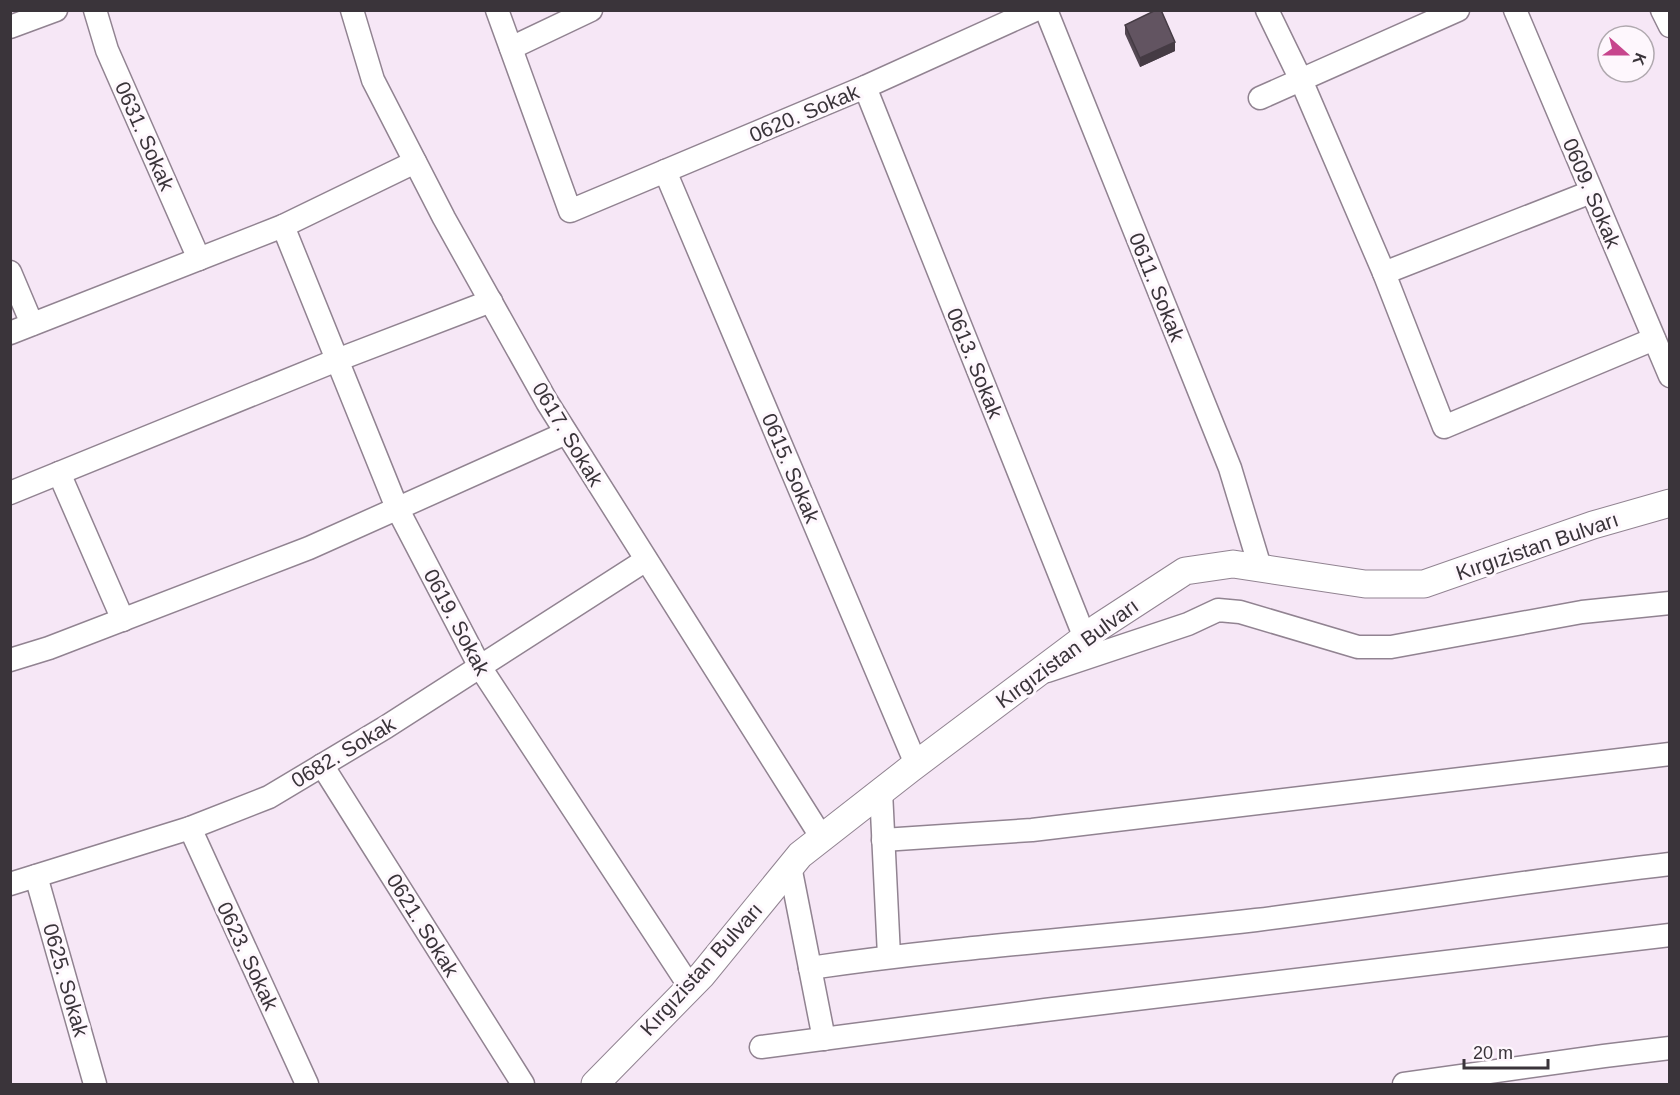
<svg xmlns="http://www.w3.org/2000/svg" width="1680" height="1095" font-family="Arial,sans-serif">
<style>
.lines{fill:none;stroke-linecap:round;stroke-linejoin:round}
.minor-casing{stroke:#918391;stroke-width:25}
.tertiary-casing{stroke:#918391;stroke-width:29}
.minor{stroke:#fff;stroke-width:22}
.tertiary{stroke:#fff;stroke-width:27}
.wall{fill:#544853}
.shaded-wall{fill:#453b44}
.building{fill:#625461;stroke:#453b44;stroke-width:1.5}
.labels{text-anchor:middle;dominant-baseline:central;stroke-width:6;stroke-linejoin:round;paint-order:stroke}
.street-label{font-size:21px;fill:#3a343a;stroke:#fef7fd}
</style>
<rect width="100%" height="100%" fill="#f6e7f6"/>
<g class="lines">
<defs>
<g id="minor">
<polyline points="95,10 107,50 199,259"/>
<polyline points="352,10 373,80 444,218 547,402 822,838"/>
<polyline points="497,10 570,211 865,87 1035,10"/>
<polyline points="1046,10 1230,468 1260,567"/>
<polyline points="1267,10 1301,80 1384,273 1444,427 1654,339"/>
<polyline points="1515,10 1670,376"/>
<polyline points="1662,10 1670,26"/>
<polyline points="10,27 56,10"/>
<polyline points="511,48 591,10"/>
<polyline points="865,87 1085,638"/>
<polyline points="1260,98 1458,10"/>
<polyline points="665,171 916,764"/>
<polyline points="283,226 397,508 480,667 690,987"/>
<polyline points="10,272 32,324"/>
<polyline points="1384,273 1591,192"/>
<polyline points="10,333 283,226 415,162"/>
<polyline points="59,473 123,620"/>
<polyline points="10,493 337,360 491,301"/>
<polyline points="10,660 49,648 309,548 566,433"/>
<polyline points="1047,671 1188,624 1218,610 1240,612 1358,647 1391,647 1582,612 1670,603"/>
<polyline points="322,765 523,1084"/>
<polyline points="881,791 889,956"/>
<polyline points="190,828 307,1084"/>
<polyline points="883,840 1032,830 1670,754"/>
<polyline points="790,866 824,1039"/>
<polyline points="36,876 95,1084"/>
<polyline points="10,884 190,828 269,797 386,727 646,560"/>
<path d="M810 968C959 946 1108 937 1256 920 1394 903 1531 880 1670 864"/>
<polyline points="761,1047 1045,1010 1670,935"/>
<polyline points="1404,1084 1604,1056 1670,1048"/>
</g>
<polyline id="tertiary" points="595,1084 702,975 800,855 910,769 1099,627 1185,571 1233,564 1365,584 1424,584 1593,525 1670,503"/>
</defs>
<use href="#minor" class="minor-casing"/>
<use href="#tertiary" class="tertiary-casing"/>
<use href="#minor" class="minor"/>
<use href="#tertiary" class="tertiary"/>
</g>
<polygon class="wall" points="1125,25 1175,51 1140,67 1125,34"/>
<polygon class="shaded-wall" points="1175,42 1175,51 1140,67 1140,58"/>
<polygon class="building" points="1156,10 1161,10 1175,42 1140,58 1125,25"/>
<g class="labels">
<g class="street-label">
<text transform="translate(804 113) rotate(-23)">0620. Sokak</text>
<text transform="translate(145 136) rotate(66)">0631. Sokak</text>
<text transform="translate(1592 193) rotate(67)">0609. Sokak</text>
<text transform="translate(1157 287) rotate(68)">0611. Sokak</text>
<text transform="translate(975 363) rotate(68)">0613. Sokak</text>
<text transform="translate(568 434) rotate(59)">0617. Sokak</text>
<text transform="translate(791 468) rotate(67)">0615. Sokak</text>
<text transform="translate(1537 546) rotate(-19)">Kırgızistan Bulvarı</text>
<text transform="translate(457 622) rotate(62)">0619. Sokak</text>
<text transform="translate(1067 653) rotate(-36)">Kırgızistan Bulvarı</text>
<text transform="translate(343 752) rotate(-31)">0682. Sokak</text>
<text transform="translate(423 925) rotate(58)">0621. Sokak</text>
<text transform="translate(248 956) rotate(65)">0623. Sokak</text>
<text transform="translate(701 969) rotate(-48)">Kırgızistan Bulvarı</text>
<text transform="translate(66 980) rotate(74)">0625. Sokak</text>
</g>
</g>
<rect width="1680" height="1095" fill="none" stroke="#3a343a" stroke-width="24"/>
<g transform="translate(1626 54) rotate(111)"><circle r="28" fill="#fef7fd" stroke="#b0a9af" stroke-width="1.5"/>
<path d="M0-4.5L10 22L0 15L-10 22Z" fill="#c7458d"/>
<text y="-9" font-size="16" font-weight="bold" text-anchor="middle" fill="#3a343a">K</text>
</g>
<path d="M1464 1059v9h84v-9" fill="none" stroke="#3a343a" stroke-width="3"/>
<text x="1473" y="1059" font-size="18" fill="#3a343a" stroke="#fef7fd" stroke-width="4.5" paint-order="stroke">20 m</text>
</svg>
